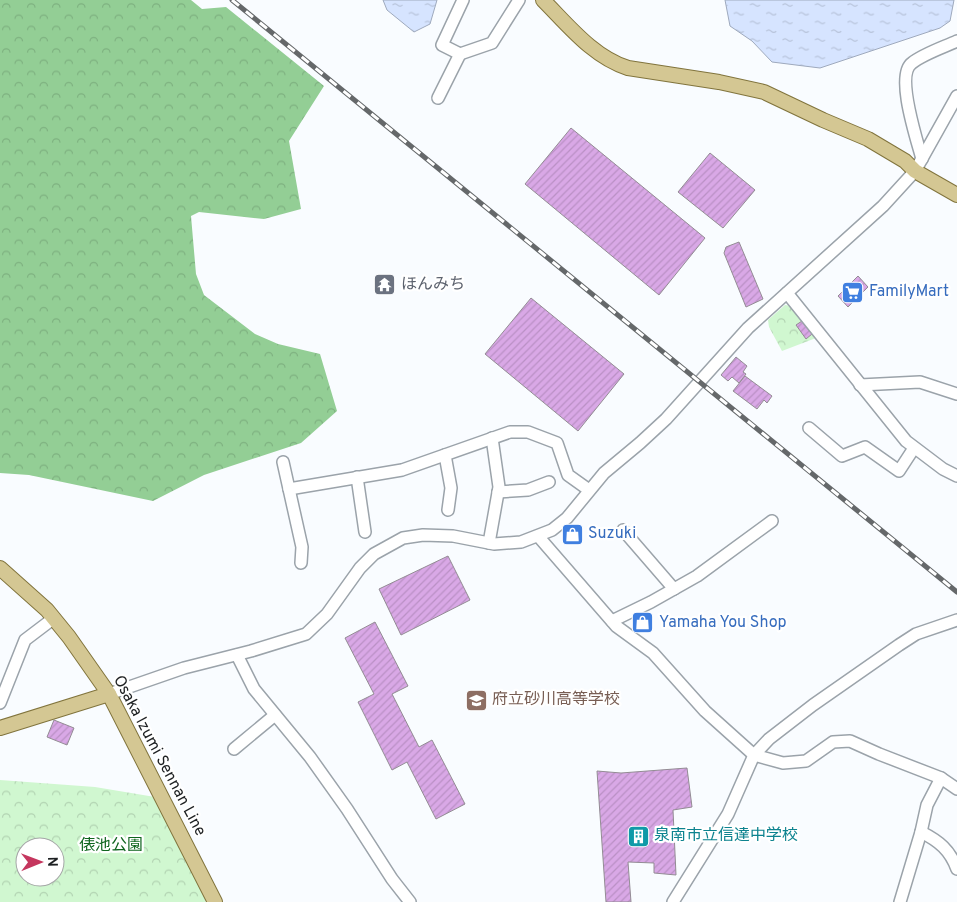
<svg xmlns="http://www.w3.org/2000/svg" width="957" height="902" font-family="Overpass,'Noto Sans JP',sans-serif">
<style>
.forest{fill:url(#forest-crowns)}
.park{fill:url(#park-crowns);fill-rule:evenodd}
.water{fill:url(#water-ripples);stroke:#9ea9bd}
.building{fill:url(#building-hatch);stroke:#938c94}
.lines{fill:none;stroke-linecap:round;stroke-linejoin:round}
.minor-casing{stroke:#9ba3aa;stroke-width:14}
.major-casing{stroke:#81743d;stroke-width:16}
.minor{stroke:#fff;stroke-width:11}
.major{stroke:#d4c793;stroke-width:14}
.rail-casing{stroke:#65686a;stroke-width:5}
.rail{stroke:#fff;stroke-width:3;stroke-dasharray:9;stroke-linecap:butt}
.labels{text-anchor:middle;dominant-baseline:central;stroke-width:4.5;stroke-linejoin:round;paint-order:stroke}
.worship-label{font-size:16px;fill:#5b616d;stroke:#fff;text-anchor:start}
.shop-label{font-size:16px;fill:#366cbe;stroke:#fff;text-anchor:start}
.education-label{font-size:16px;fill:#785e54;stroke:#fff;text-anchor:start}
.street-label{font-size:16px;fill:#1d2022;stroke:#fff}
.culture-label{font-size:16px;fill:#0d838f;stroke:#fff;text-anchor:start}
.park-label{font-size:16px;fill:#0f651e;stroke:#fff}
</style>
<defs>
<pattern id="forest-crowns" width="20" height="18" patternUnits="userSpaceOnUse" patternTransform="scale(1.25)"><rect width="20" height="18" fill="#93ce95"/><path d="M2 6a3 3 0 1 1 6 0M12 15a3 3 0 1 1 6 0" fill="none" stroke="#7eb180"/></pattern>
<pattern id="park-crowns" width="20" height="18" patternUnits="userSpaceOnUse" patternTransform="scale(1.25)"><rect width="20" height="18" fill="#d0f7d0"/><path d="M2 6a3 3 0 1 1 6 0M12 15a3 3 0 1 1 6 0" fill="none" stroke="#b2d3b2"/></pattern>
<pattern id="water-ripples" width="26" height="14" patternUnits="userSpaceOnUse" patternTransform="scale(1.25)"><rect width="26" height="14" fill="#d6e4ff"/><path d="M2 4q2-2 4 0t4 0M15 11q2-2 4 0t4 0" fill="none" stroke="#b7c3da"/></pattern>
<pattern id="building-hatch" width="6" height="6" patternUnits="userSpaceOnUse" patternTransform="scale(1.25)"><rect width="6" height="6" fill="#d9a8e6"/><path d="M-1 1l2-2M0 6l6-6M5 7l2-2" fill="none" stroke="#ba90c5"/></pattern>
</defs>
<rect width="100%" height="100%" fill="#f9fcff"/>
<polygon class="forest" points="0,0 191,0 202,9 226,7 324,86 289,141 301,209 264,219 199,212 191,216 196,274 204,295 255,334 278,344 320,354 337,411 301,443 204,475 153,501 29,475 0,473"/>
<g class="park">
<polygon points="785,305 792,306 816,338 782,351 769,327 768,320"/>
<path d="M0 780 95 787 161 798 213 898 205 902H0ZM25 847H55V877H25Z"/>
</g>
<g class="water">
<polygon points="383,0 437,0 430,24 414,32 387,10"/>
<polygon points="725,0 954,0 950,21 940,28 820,68 772,62 752,41 730,26"/>
</g>
<g class="building">
<polygon points="571,128 705,238 659,295 525,184"/>
<polygon points="710,153 755,190 723,228 678,192"/>
<polygon points="739,242 763,299 746,307 724,253 726,247"/>
<polygon points="858,276 868,287 848,307 838,296"/>
<polygon points="531,298 624,374 578,431 485,354"/>
<polygon points="802,321 812,334 806,339 796,325"/>
<polygon points="736,357 747,366 743,372 746,374 739,383 732,377 728,381 721,375"/>
<polygon points="745,376 772,396 767,403 764,400 757,409 733,391"/>
<polygon points="448,556 470,600 401,635 379,589"/>
<polygon points="375,622 408,686 392,694 419,747 432,740 465,804 436,819 407,762 392,770 358,702 374,694 345,638"/>
<polygon points="54,720 74,728 67,745 47,737"/>
<polygon points="687,768 692,807 673,810 676,875 654,873 654,863 628,862 631,902 606,902 597,771 621,773"/>
</g>
<g class="lines">
<defs>
<g id="minor">
<polyline points="463,0 442,45 460,54 492,43 519,0"/>
<polyline points="438,98 460,54"/>
<path d="M922 159C917 140 895 75 912 63 923 54 944 47 957 41"/>
<polyline points="787,293 906,441 943,469 957,476"/>
<polyline points="860,385 920,382 957,394"/>
<polyline points="809,428 842,456 865,447 899,471 914,448"/>
<polyline points="445,455 451,488 448,510"/>
<polyline points="283,462 302,547 301,563"/>
<polyline points="357,477 365,532"/>
<polyline points="289,489 402,470 510,432 528,432 557,443 568,475 589,490"/>
<polyline points="498,492 528,490 549,482"/>
<polyline points="623,530 674,589"/>
<polyline points="538,536 616,626 653,653 705,711 754,755 783,763 806,761 833,742 850,741 879,754 941,778 957,789"/>
<polyline points="489,543 499,487 492,438"/>
<polyline points="612,621 651,602 697,576 772,521"/>
<polyline points="237,655 254,689 310,757 347,809 392,879 410,902"/>
<polyline points="109,694 184,668 251,651 306,634 327,614 360,568 374,554 403,538 423,535 453,536 494,544 521,542 552,530 567,518 604,473 640,443 666,419 748,328 883,206 915,171 957,96"/>
<polyline points="0,703 25,640 54,618"/>
<polyline points="234,749 275,715"/>
<path d="M921 832C939 841 950 850 957 869"/>
<polyline points="673,902 728,814 754,755 769,739 813,705 899,645 916,634 957,620"/>
<polyline points="900,902 921,832 927,805 941,778"/>
</g>
<g id="major">
<path d="M543 0C568 25 593 57 628 68L719 82 764 92 823 120 868 139 905 161 915 171 957 195"/>
<polyline points="0,568 47,610 69,637 109,694 215,902"/>
<polyline points="0,728 109,694"/>
</g>
</defs>
<use href="#minor" class="minor-casing"/>
<use href="#major" class="major-casing"/>
<use href="#minor" class="minor"/>
<use href="#major" class="major"/>
<defs>
<polyline id="rail" points="232,0 957,592"/>
</defs>
<use href="#rail" class="rail-casing"/>
<use href="#rail" class="rail"/>
</g>
<defs>
<symbol id="temple-square" viewBox="-11 -11 22 22"><rect x="-9" y="-9" width="18" height="18" rx="4" fill="#6b7280" stroke="#fff"/><path d="M0-6L5-2H3V0L6.5 2.5H4V6H1.5V3h-3V6H-4V2.5H-6.5L-3 0V-2H-5Z" fill="#fff"/></symbol>
<symbol id="supermarket-square" viewBox="-11 -11 22 22"><rect x="-9" y="-9" width="18" height="18" rx="4" fill="#3f7fe0" stroke="#fff"/><path d="M-6-5.5h2.5l.6 2H6L4.5 2H-2.5L-4.4-4H-6ZM-1.5 3.2a1.3 1.3 0 1 0 .1 0ZM3 3.2a1.3 1.3 0 1 0 .1 0Z" fill="#fff"/></symbol>
<symbol id="shop-square" viewBox="-11 -11 22 22"><rect x="-9" y="-9" width="18" height="18" rx="4" fill="#3f7fe0" stroke="#fff"/><path d="M-5-2.5h2.3a2.7 3.5 0 0 1 5.4 0H5L5.5 6h-11ZM-1.5-2.5h3a1.5 2.3 0 0 0-3 0Z" fill="#fff"/></symbol>
<symbol id="school-square" viewBox="-11 -11 22 22"><rect x="-9" y="-9" width="18" height="18" rx="4" fill="#8d6e63" stroke="#fff"/><path d="M0-5L7-2L0 1L-7-2ZM-4 1L0 2.5L4 1V4Q0 6-4 4Z" fill="#fff"/></symbol>
<symbol id="building-square" viewBox="-11 -11 22 22"><rect x="-9" y="-9" width="18" height="18" rx="4" fill="#0f9aa8" stroke="#fff"/><path d="M-4-6H4V6H1V3H-1V6H-4ZM-2.5-4.3h1.7v1.8h-1.7ZM.8-4.3h1.7v1.8H.8ZM-2.5-1h1.7V.8h-1.7ZM.8-1h1.7V.8H.8Z" fill="#fff"/></symbol>
</defs>
<g fill-rule="evenodd">
<use href="#temple-square" x="372" y="272" width="25" height="25"/>
<use href="#supermarket-square" x="840" y="280" width="25" height="25"/>
<use href="#shop-square" x="560" y="522" width="25" height="25"/>
<use href="#shop-square" x="630" y="610" width="25" height="25"/>
<use href="#school-square" x="464" y="688" width="25" height="25"/>
<use href="#building-square" x="626" y="824" width="25" height="25"/>
</g>
<g class="labels">
<g class="worship-label">
<text x="401" y="285">ほんみち</text>
</g>
<g class="shop-label">
<text x="869" y="292">FamilyMart</text>
<text x="588" y="534">Suzuki</text>
<text x="659" y="623">Yamaha You Shop</text>
</g>
<g class="education-label">
<text x="492" y="700">府立砂川高等学校</text>
</g>
<g class="street-label">
<text transform="translate(159 756) rotate(62)">Osaka Izumi Sennan Line</text>
</g>
<g class="culture-label">
<text x="654" y="836">泉南市立信達中学校</text>
</g>
<g class="park-label">
<text x="111" y="846">俵池公園</text>
</g>
</g>
<g transform="translate(40 862) rotate(89)"><circle r="24" fill="#ffffff" stroke="#a5a6a7"/>
<path d="M0-4L9 19L0 12L-9 19Z" fill="#c5365e"/>
<text y="-8" font-size="14" font-weight="bold" text-anchor="middle" fill="#1d2022">N</text>
</g>
</svg>
